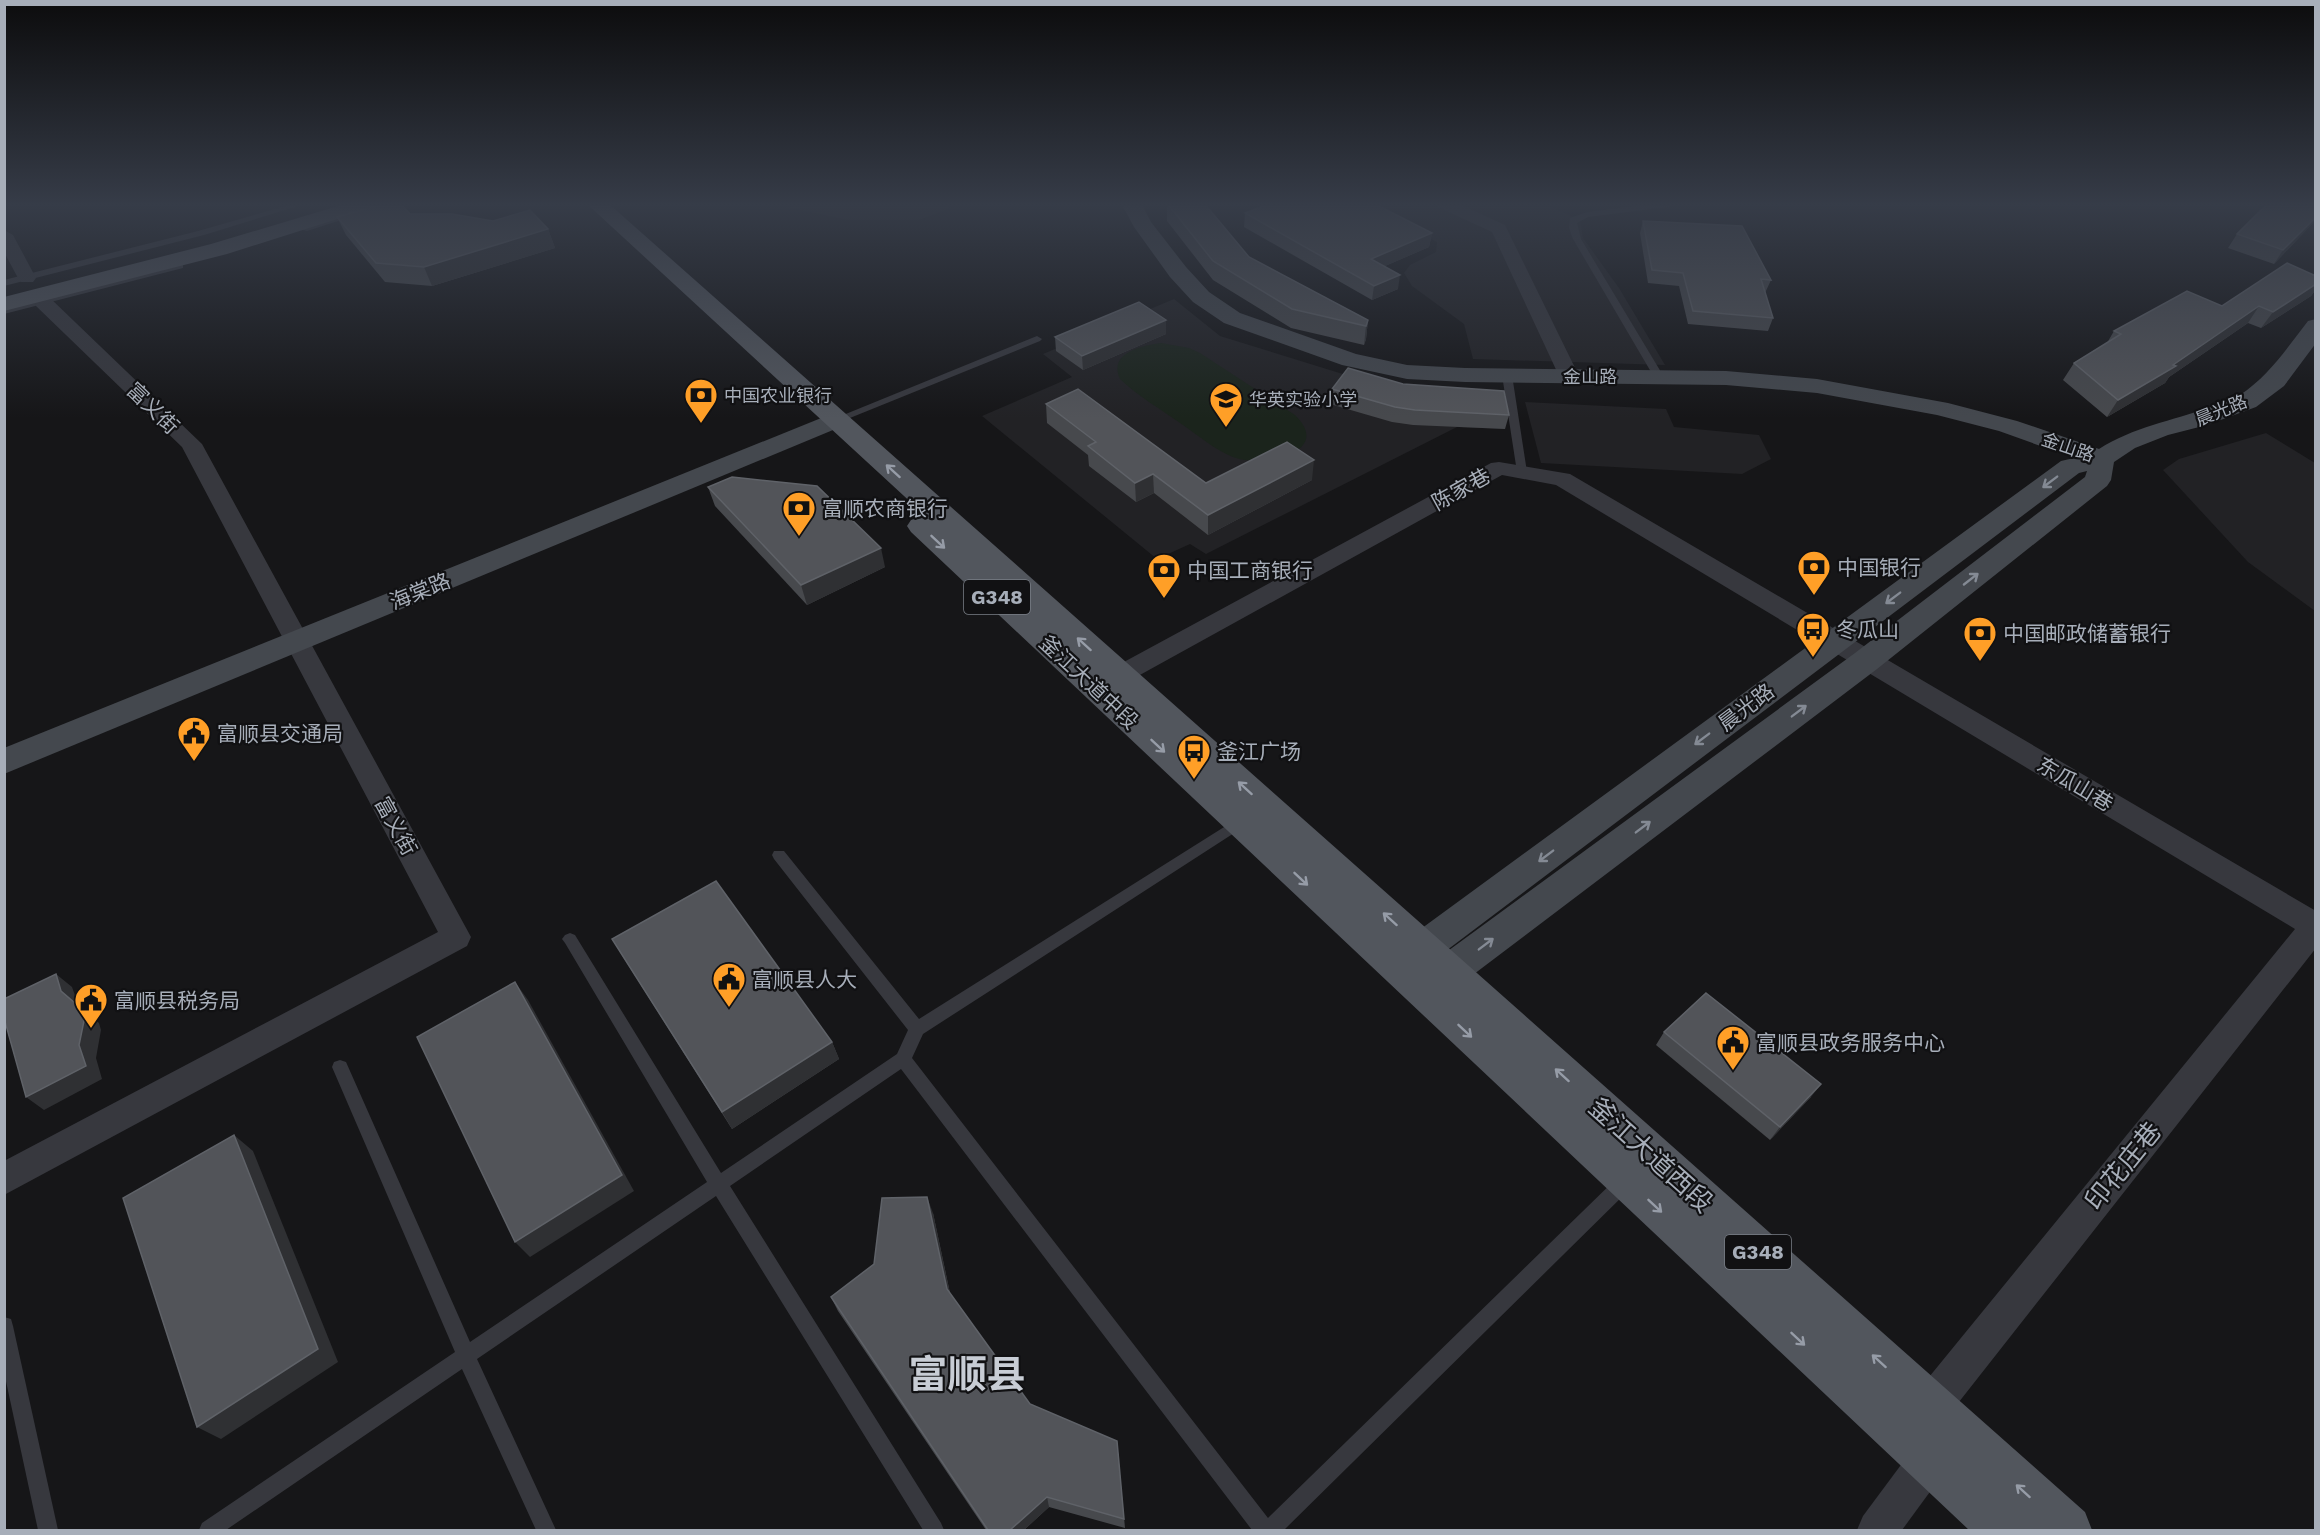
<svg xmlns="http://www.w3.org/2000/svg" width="2320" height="1535" font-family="'Work Sans','Noto Sans SC',sans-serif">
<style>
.built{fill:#222225}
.green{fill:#1b241c}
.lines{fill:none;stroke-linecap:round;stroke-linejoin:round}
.lane{fill:#37383e;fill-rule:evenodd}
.street{fill:#37383e;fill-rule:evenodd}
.secondary{fill:#44484e;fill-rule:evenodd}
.primary{fill:#52565d;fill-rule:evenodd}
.wall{fill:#47494d}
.shaded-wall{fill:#2f3033}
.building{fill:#525459;stroke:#5f6268;stroke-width:1.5}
.oneway{stroke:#969ca7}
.oneway2{stroke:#848a94}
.labels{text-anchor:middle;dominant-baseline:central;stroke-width:4.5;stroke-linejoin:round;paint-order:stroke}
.far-street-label{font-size:18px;fill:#a7aeb9;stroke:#111113}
.far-poi-label{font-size:18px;fill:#a7aeb9;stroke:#111113;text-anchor:start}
.shield{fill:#111113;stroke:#7a7f87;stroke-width:1.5}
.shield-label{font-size:20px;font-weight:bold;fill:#a7aeb9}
.street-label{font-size:21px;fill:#a7aeb9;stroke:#111113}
.poi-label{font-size:21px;fill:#a7aeb9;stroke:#111113;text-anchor:start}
.near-street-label{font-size:26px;fill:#a7aeb9;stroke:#111113}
.near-town-label{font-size:39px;font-weight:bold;fill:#c8cdd5;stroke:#111113}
</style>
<rect width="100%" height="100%" fill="#161618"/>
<g class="built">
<polygon points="768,203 952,203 948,209 919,220 848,220"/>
<polygon points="1359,203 1542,203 1580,220 1583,238 1619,288 1665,365 1473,359 1464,324 1412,286 1404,273 1410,265 1436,252 1437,242"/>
<polygon points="1174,299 1220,336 1401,392 1500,400 1505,429 1457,427 1206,554 1190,544 1157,559 982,416 1072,377 1043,354"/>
<polygon points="1525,402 1666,409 1674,427 1759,435 1771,459 1742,474 1541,463"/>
<polygon points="2266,433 2315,463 2315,611 2248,562 2163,470 2179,459"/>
</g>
<path class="green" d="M1161 343 1189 348 1200 353 1295 415C1335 454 1259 468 1233 457 1215 450 1199 436 1183 425 1162 410 1139 397 1120 379 1108 353 1141 346 1161 343Z"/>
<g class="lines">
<g class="lane">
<polygon points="296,203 308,203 204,235 4,286 4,280 198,231"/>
<polygon points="382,203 394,203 307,231 300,229"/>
<polygon points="1659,203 1679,203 1675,206 1588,217 1577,223 1581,239 1664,377 1659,380 1654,377 1573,239 1569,228 1570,218 1587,212"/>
<polygon points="180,263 183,264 183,268 4,314 4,308"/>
<polygon points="1037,336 1042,339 1040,341 840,422 832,422 831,420"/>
<polygon points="1507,372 1512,375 1527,472 1522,475 1517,472 1502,375"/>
<polygon points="1240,817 1245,818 1247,822 1245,826 923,1034 912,1058 1268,1518 1620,1175 1626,1173 1632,1175 1635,1181 1632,1187 1284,1530 1252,1530 901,1069 730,1186 941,1523 944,1530 923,1530 716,1196 477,1359 556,1530 536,1530 462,1369 226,1530 199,1530 202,1523 455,1352 332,1067 334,1062 340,1060 346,1062 470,1342 707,1182 565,943 562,939 565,935 570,933 575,935 721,1173 897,1054 908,1030 774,859 772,855 774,851 784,851 919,1019"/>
<polygon points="4,1317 11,1319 13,1326 58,1530 38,1530 4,1372"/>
</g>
<g class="street">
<polygon points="1436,203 1457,203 1505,225 1579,376 1576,380 1562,380 1559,376 1492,232 1438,207"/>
<polygon points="4,230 13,235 36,278 33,282 21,282 18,278 4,252"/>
<polygon points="43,296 50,298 202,444 471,937 467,946 4,1195 4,1161 438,932 182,447 36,306 34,302 36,298"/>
<polygon points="1499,462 1570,474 2316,911 2316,948 1944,1421 1930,1426 1916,1421 1911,1407 1916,1393 2295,929 1556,485 1502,475 1129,681 1120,684 1111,681 1107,675 1111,669 1491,463"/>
<polygon points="1929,1440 1943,1446 1949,1460 1943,1474 1902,1530 1857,1530 1863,1516 1915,1446"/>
</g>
<g class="secondary">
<path d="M1121 203H1141L1151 222 1186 267 1209 292 1240 313 1356 354 1407 365 1465 368 1726 371 1817 379 1948 403 2017 421 2099 449C2133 427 2172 421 2210 407 2220 403 2232 401 2240 395 2269 376 2287 348 2308 321L2316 319V343L2284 386 2256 407 2207 425 2168 435 2135 448 2114 462 2111 480 2107 486 1877 669 1441 999 1428 1003 1415 999 1409 987 1415 975 1855 653 2085 477 2087 471 2079 473 1414 975 1401 980 1388 975 1382 964 1388 953 2061 461 2074 458 1999 431 1937 415 1817 393 1726 385 1465 382 1407 379 1342 365 1224 323 1193 302 1170 277 1134 227Z"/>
<polygon points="836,412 845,415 849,420 845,425 4,774 4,748"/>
</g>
<g class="primary">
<polygon points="348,203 378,203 375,207 227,254 4,311 4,297 211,244"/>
<polygon points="586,203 608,203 2085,1512 2092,1530 1969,1530 911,532 907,526 911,520 921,517 929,519"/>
</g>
</g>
<g class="wall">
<polygon points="684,203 714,203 712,205"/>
<polygon points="1167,203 1249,257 1368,320 1366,339 1364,345 1291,328 1213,280 1167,221"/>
<polygon points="1245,213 1432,233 1429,247 1385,266 1398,289 1372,300 1244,227"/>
<polygon points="410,214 493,221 548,229 555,248 432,286 385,282 346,235 337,217"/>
<polygon points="1643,221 1771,280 1765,293 1773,318 1768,331 1688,324 1679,286 1648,283 1640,233"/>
<polygon points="2313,223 2274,264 2228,248 2237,234"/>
<polygon points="2316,276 2316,289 2311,296 2261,328 2248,323 2169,377 2165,383 2107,417 2063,380 2074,363 2107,343 2114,331 2222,306"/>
<polygon points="1166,320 1166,334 1083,370 1056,351 1055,337"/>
<polygon points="1332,389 1509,415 1505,429 1413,425 1392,422 1330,404"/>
<polygon points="1046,404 1206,483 1312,480 1208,535 1154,493 1136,502 1089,466 1088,455 1047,423"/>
<polygon points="708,487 885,567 807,605 715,506"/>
<polygon points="612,939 832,1042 839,1059 732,1129 623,957"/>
<polygon points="1664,1032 1811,1097 1770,1140 1656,1045"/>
<polygon points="933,1213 950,1293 1030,1404 1117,1441 1125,1528 1049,1507 1024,1530 986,1530 838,1311 831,1297 874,1264"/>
</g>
<g class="shaded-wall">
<polygon points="2316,217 2316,220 2313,223 2274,264 2283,250"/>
<polygon points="548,229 555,248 432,286 424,267"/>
<polygon points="1432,233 1429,247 1369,273 1371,259"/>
<polygon points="1400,275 1398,289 1372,300 1374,286"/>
<polygon points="2316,284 2316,289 2311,296 2261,328 2273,312"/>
<polygon points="2259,306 2248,323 2169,377 2165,383 2107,417 2118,400 2173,365"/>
<polygon points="1166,320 1166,334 1083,370 1082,356"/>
<polygon points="1368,320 1366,339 1364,345 1366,326"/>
<polygon points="1314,460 1312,480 1208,535 1208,515"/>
<polygon points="1153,474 1154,493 1136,502 1135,483"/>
<polygon points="881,548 885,567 807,605 801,585"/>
<polygon points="56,974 72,987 78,1004 99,1023 101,1030 96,1058 102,1079 44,1110 26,1097"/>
<polygon points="515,982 528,1000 634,1191 530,1257 515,1242"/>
<polygon points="832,1042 839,1059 732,1129 722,1112"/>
<polygon points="1821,1084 1811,1097 1770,1140 1780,1127"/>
<polygon points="234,1135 253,1151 338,1362 221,1439 197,1427"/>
<polygon points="927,1197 933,1213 952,1303 947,1289"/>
<polygon points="1047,1497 1049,1507 1024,1530 1010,1530"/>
</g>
<g class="building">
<polygon points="388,203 400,203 410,214 452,214 493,221 530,210 548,229 424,267 376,263 337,217"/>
<polygon points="1167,203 1204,203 1249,257 1368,320 1366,326 1292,309 1213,261"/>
<polygon points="1272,203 1373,203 1432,233 1371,259 1400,275 1374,286 1245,213"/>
<polygon points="2268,203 2312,203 2316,205 2316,217 2283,250 2237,234"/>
<polygon points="1643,221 1742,226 1771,280 1761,279 1773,318 1693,311 1683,273 1652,270"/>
<polygon points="2287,263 2316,276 2316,284 2273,312 2259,306 2173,365 2176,366 2118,400 2074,363 2121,334 2114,331 2187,291 2222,306"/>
<polygon points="1139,302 1166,320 1082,356 1055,337"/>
<polygon points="1348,368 1403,384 1504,391 1509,415 1415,410 1395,407 1332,389"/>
<polygon points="1078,389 1206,483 1287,442 1314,460 1208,515 1153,474 1135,483 1088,446 1096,442 1046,404"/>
<polygon points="732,477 817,486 881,548 801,585 708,487"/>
<polygon points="716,881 832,1042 722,1112 612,939"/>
<polygon points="56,974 61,991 83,1010 85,1016 79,1045 86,1066 26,1097 4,1018 4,999"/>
<polygon points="515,982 622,1175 515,1242 417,1037"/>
<polygon points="1706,993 1821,1084 1780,1127 1664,1032"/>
<polygon points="234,1135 318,1349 197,1427 123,1198"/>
<polygon points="927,1197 947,1289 1030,1404 1117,1441 1124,1519 1047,1497 1010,1530 988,1530 831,1297 874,1264 882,1198"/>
</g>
<defs><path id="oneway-shaft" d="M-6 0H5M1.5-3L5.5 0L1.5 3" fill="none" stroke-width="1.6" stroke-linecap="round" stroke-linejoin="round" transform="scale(1.5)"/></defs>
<g class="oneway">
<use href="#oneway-shaft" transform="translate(893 471) rotate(-138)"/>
<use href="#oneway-shaft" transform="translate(938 542) rotate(43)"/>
<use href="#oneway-shaft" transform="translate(1084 644) rotate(-138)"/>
<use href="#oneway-shaft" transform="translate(1158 746) rotate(43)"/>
<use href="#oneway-shaft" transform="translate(1245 788) rotate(-138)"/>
<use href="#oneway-shaft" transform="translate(1301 879) rotate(43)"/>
<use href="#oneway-shaft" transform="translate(1390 919) rotate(-138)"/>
<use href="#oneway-shaft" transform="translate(1465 1031) rotate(43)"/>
<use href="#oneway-shaft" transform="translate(1562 1075) rotate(-138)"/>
<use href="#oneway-shaft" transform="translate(1655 1206) rotate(43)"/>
<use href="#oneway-shaft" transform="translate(1798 1339) rotate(43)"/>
<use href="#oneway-shaft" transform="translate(1879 1361) rotate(-138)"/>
<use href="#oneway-shaft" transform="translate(2023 1491) rotate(-138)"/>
</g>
<g class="oneway2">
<use href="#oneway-shaft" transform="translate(2050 482) rotate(143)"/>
<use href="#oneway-shaft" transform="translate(1971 579) rotate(-38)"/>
<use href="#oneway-shaft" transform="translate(1893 598) rotate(143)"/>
<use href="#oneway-shaft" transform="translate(1799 711) rotate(-37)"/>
<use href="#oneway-shaft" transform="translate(1702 739) rotate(143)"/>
<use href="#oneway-shaft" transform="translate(1643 827) rotate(-37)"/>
<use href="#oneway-shaft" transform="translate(1546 856) rotate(143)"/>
<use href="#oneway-shaft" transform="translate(1486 944) rotate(-37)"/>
</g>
<linearGradient id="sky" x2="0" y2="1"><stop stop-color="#0c0c0d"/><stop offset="0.49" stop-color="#363c48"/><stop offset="1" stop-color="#363c48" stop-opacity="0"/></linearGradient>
<rect width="2320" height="418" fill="url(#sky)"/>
<defs>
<symbol id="bank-pin" viewBox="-11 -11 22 30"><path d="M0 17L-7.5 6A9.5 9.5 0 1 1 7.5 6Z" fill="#ff9f27" stroke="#111113"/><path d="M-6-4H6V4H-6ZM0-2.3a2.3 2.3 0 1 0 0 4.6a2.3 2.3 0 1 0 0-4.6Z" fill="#111"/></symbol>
<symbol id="school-pin" viewBox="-11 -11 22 30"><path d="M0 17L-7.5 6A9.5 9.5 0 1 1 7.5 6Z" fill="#ff9f27" stroke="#111113"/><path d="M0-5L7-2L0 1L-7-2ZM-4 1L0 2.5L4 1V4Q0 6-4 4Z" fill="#111"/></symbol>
<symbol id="bus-pin" viewBox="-11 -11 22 30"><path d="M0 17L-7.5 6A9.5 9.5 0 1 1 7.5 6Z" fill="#ff9f27" stroke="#111113"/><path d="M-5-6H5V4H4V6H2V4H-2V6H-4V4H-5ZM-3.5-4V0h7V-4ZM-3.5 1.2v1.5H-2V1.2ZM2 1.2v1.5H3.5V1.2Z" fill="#111"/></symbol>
<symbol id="civic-pin" viewBox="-11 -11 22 30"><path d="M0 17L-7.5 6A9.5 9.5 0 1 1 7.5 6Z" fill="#ff9f27" stroke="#111113"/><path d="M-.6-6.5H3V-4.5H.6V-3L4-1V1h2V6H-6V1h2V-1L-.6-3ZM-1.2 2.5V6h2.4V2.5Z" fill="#111"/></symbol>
</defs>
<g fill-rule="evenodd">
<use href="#bank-pin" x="682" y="376" width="38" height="52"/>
<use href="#school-pin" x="1207" y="380" width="38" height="52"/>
<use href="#bank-pin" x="780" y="489" width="38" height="52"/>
<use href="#bank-pin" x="1795" y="548" width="38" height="52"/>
<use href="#bank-pin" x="1145" y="551" width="38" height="52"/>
<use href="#bus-pin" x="1794" y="610" width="38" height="52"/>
<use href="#bank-pin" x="1961" y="614" width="38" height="52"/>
<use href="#civic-pin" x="175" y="714" width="38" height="52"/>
<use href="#bus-pin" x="1175" y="732" width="38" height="52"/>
<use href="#civic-pin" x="710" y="960" width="38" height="52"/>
<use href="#civic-pin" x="72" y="981" width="38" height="52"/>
<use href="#civic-pin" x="1714" y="1023" width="38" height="52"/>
</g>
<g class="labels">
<g class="far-street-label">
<text x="1590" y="376">金山路</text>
<text transform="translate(2221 410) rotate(-22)">晨光路</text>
<text transform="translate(2068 447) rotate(19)">金山路</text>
</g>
<g class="far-poi-label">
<text x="724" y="395">中国农业银行</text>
<text x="1249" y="399">华英实验小学</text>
</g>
<g class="shield">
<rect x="964" y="580" width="66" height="34" rx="4.5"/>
<rect x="1725" y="1235" width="66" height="34" rx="4.5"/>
</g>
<g class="shield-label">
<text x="997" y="597">G348</text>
<text x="1758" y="1252">G348</text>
</g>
<g class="street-label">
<text transform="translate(153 408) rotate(44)">富义街</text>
<text transform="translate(1461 489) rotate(-29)">陈家巷</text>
<text transform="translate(420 591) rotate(-22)">海棠路</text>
<text transform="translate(1089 682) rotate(43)">釜江大道中段</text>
<text transform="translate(1746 707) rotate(-37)">晨光路</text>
<text transform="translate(2075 784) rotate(31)">东瓜山巷</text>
<text transform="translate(396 826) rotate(61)">富义街</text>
</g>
<g class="poi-label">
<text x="822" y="508">富顺农商银行</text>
<text x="1837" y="567">中国银行</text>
<text x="1187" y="570">中国工商银行</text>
<text x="1836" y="629">冬瓜山</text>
<text x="2003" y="633">中国邮政储蓄银行</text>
<text x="217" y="733">富顺县交通局</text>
<text x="1217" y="751">釜江广场</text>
<text x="752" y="979">富顺县人大</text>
<text x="114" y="1000">富顺县税务局</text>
<text x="1756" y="1042">富顺县政务服务中心</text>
</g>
<g class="near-street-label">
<text transform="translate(1651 1155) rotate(42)">釜江大道西段</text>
<text transform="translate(2123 1166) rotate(-51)">印花庄巷</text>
</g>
<g class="near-town-label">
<text x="967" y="1374">富顺县</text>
</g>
</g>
<rect width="2320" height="1535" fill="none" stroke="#a7aeb9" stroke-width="12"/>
</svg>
